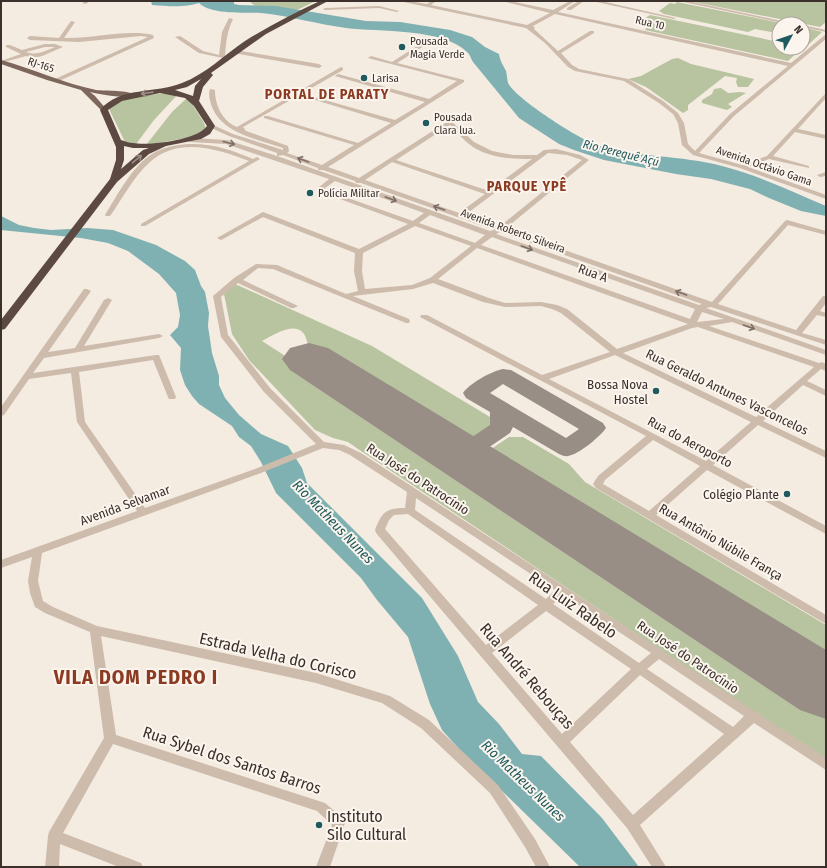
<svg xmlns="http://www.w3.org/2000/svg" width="827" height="868" font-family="'Fira Sans Condensed',sans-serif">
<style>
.green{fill:#b8c4a0}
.water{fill:#7fb0b2}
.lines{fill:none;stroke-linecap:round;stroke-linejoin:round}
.taxiway{fill:#988e86;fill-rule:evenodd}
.runway{fill:#988e86;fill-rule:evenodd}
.minor{fill:#cdbbac;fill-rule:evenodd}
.major{fill:#7d675c;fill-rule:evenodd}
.highway{fill:#5c4a42;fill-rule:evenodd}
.oneway{stroke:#9c8e87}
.oneway2{stroke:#7d6f65}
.poi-dot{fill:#1f5a5e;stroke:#fbf5ee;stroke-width:1.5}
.labels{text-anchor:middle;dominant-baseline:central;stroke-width:4;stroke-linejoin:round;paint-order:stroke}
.far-street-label{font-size:11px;fill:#3b302b;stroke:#fbf5ee}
.far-poi-label{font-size:11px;fill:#3b302b;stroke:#fbf5ee;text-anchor:start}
.far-water-label{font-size:12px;font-style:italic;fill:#1f5a5e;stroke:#fbf5ee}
.street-label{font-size:13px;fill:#3b302b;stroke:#fbf5ee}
.poi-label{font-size:13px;fill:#3b302b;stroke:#fbf5ee;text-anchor:end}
.far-district-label{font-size:14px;font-weight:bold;letter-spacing:1px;fill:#8c3b22;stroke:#fbf5ee}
.water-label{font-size:14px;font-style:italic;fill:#1f5a5e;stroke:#fbf5ee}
.near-street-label{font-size:16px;fill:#3b302b;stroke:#fbf5ee}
.near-poi-label{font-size:16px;fill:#3b302b;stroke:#fbf5ee;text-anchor:start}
.near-district-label{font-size:20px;font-weight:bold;letter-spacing:1px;fill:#8c3b22;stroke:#fbf5ee}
</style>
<rect width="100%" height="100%" fill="#f4ebe1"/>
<g class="green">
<polygon points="249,1 316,1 297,10 265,6 255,6"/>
<polygon points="689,1 826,1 826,22 820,27"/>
<polygon points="677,2 786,24 779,24 779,31 776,33 755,29 748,32 664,14 659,11 670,3 675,4"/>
<polygon points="650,15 779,42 779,48 802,48 788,61 645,30 648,26 646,23 639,22"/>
<polygon points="803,27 822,32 808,45 803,44"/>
<polygon points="678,58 691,64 754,79 748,87 738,87 736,82 737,78 725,76 688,105 688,110 683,113 646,87 628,79 641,76 672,59"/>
<polygon points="721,88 728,93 740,92 746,93 728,104 732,107 727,110 702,103 702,100 712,94 714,89"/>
<polygon points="165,93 179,93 154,120 136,144 125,142 110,111 109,108 110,104 135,97"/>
<polygon points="188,97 204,123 206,129 192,137 146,145 172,112"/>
<path d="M235 284 372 346 495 420V428L472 443 460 442 308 346C304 316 279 332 262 341L826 705V760L358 449 348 442 333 438 315 430 249 360 232 334 224 294Z"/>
<polygon points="509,437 523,437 569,464 585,482 826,625 826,672 488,460 488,451"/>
</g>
<g class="water">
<path d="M151 1H234V4L239 5 276 6 366 21 400 22 450 30 472 37 485 47 499 54C500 61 503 65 506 71 507 75 507 79 508 83 516 99 579 139 597 145 637 158 681 155 722 166 758 175 792 192 826 206V216L801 211 769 198 750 189 711 179 676 174 604 160 574 150 559 144 519 118 473 62C471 59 470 54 467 52 443 28 379 32 346 28 317 24 290 16 261 13 244 12 211 15 199 3 184 8 168 6 152 5Z"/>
<polygon points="1,216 19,225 34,228 51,230 87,228 113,230 156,245 185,261 195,270 201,286 205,292 209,313 208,326 212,353 219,376 219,385 225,398 239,415 261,434 288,446 302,468 307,483 422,598 458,656 478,702 499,724 522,754 541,756 602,818 639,867 580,867 461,751 442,730 430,704 408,637 377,600 361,578 276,493 261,462 251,446 239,437 232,426 199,404 192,396 185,385 180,370 181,348 170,335 178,327 180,315 176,293 159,274 128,251 108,243 81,238 1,230"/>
</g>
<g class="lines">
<path class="taxiway" d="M503 369 511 370 603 423 606 428C601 436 578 455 568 456 565 457 562 455 559 454L513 427 510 433 482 452 474 455H447L439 452 435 447 439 442 447 439H469L490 425V412L466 398 463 393C470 383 492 371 503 369ZM503 384 579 429 566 438 490 393Z"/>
<polygon class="runway" points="309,343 328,348 826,650 826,719 800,710 290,370 282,359 290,348"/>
<g class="minor">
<polygon points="82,1 87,1 88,3 84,4"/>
<path d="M399 1H409L427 4 431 1H436L431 5 527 25 550 13 502 1H510L553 10 570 1H575L558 12 791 63 826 34V39L734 116 699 153 742 165 767 156 826 93V98L798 129 826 135V139L795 132 773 156 809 166V168L769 159 748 167 826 195V199L740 168 693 155 682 145 678 123 673 114 659 103 624 81 575 71 568 67 545 43 526 28ZM555 14 788 66 730 114 695 151 688 144 684 123 678 113 663 101 628 79 579 69 572 65 561 53 594 33V31H590L558 51 534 29 535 28 533 26Z"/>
<polygon points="579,1 584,1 571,10 567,10 567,8"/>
<polygon points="592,1 601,1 676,18 674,19"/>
<polygon points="679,1 688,1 796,24 787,24"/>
<polygon points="379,6 399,11 397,12 379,8 325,10 323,9 325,8"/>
<path d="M229 18 233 19C227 31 226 43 225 56L228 57V59L199 53 175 37 180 36 203 51 219 55 222 32Z"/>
<path d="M71 21 75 22 64 38C93 39 126 29 153 35L154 38 59 81H55V79L148 37 141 36 79 42 30 40 27 38 30 36 59 38Z"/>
<polygon points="803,25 826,30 826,32 803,27"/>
<path d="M425 41 428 43 427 44 397 63 464 80V82L328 167 359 178 450 120 474 142 492 151 513 155H537L544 150 556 149 580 155 589 160 505 229 712 302 785 221 787 220 826 231V235L788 225 718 304 796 330 823 296H826V303L820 311 826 313V317L817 315 802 333 826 340V345L711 307 706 308 826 350V355L732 322 709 326 819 363 822 362 826 364V371L821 369 807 381 826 390V396L803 385 763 421 826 451V458L758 425 713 465 826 526V534L707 470 656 515 826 615V624L596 488 593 484 598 476 646 436 420 317 421 315H427L542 375 610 352 561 313 552 309 541 306 505 307 483 302 433 283 413 289 353 296 409 319 410 321 409 323H406L273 269 258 268 243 280 298 306 294 308H291L238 283 221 297 228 335 270 388 324 442 344 445 361 453 826 758V770L754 723 640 825 666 867H652L627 828 376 533 375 530C382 512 386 508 405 508L407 492 350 455 339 450 323 448 261 473 42 553 38 581 43 601 53 607 97 626 316 673 390 696 429 720 498 785 535 839 550 867H536L525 847 490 793 421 728 382 703 316 683 101 636 116 735 325 803 344 819 345 823 330 867H316L332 825 317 811 113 744 63 833 141 863 143 867H119L60 844 59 867H45L48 836 49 832 104 738 90 632 45 613 35 607 30 593 28 581 32 557 1 568V560L137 511 77 422 71 373 29 379 4 415 1 416V407L84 289H87L91 291 48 352 75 348 104 300 108 298 112 300 84 346 159 334 163 336 159 338 44 358 33 373 156 355H159L176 397 175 399H169L168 397 153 360 79 372 85 422 145 508 255 469 316 444 264 392 221 337 213 296 234 278 256 264 277 265 346 294 358 291 354 271 355 253 263 217 223 239 221 240 217 238 263 212 359 249 408 224 321 192 318 188 329 179 226 144 190 142 187 140 190 138 227 140 277 156V153L229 136 209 127V125H213L233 134 283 150V148C258 139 223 134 212 107 210 101 208 95 210 89L215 90C215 105 222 121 237 127L341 67 343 68V70L243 127 246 131 288 146 289 151 287 153 322 165 354 145 264 118V116H268L358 143 391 123 302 96 307 95 395 120 425 102 335 76 338 74 429 99 457 81 368 58 371 56 392 62ZM450 125C457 132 464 141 473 147 490 158 512 159 532 159L489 191 396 160ZM548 153 567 155 582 160 499 227 465 215ZM283 155 318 168V170H323L355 181 356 183H361L494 230 490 231 277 156ZM392 162 485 194 459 213 365 180ZM335 181 424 213 413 221 325 190V188ZM430 215 485 235 475 243 419 223ZM415 226 471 246 430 278 412 285 365 289 362 271 363 253ZM500 232 702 304 699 305 496 234ZM492 237 695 309 690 319 481 245ZM477 248 688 324 617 349 567 309 557 305 541 302 505 303 489 298 438 279ZM702 312 724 319 697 322ZM698 327 814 367 756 417 623 353 692 328ZM615 355 751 422 706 461 549 379ZM653 440 700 466 649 511 603 484 605 480ZM416 498 555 590 546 599 415 510ZM408 514 538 605 486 645 385 529 389 520 394 515ZM563 595 651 653 639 663 553 604ZM546 611 631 669 562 734 492 653ZM659 659 744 716 733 727 647 669ZM640 675 724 734 633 815 570 742Z"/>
<path d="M45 44H55L63 47 42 56 34 58 26 56 1 63V61L21 54 6 47V45H10L22 50ZM45 47H55C45 51 37 56 26 52Z"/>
<polygon points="235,50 319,64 322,66 319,68 233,53 232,52"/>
<path d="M188 144C212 143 232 150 253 159L257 157 260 159 145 226H141V224L249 161C219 149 178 136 150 162 133 177 123 198 110 216H106L105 215C117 196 132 166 152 154 163 147 176 145 188 144Z"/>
<polygon points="826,172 826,176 820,177 817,175"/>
</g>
<path class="major" d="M1 60C33 69 63 83 96 90 105 91 129 90 135 95 127 100 100 94 90 92L95 96 107 110 102 111 81 90 47 80 1 64Z"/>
<path class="highway" d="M320 1H328L266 34 211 73 213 75 203 87 199 101 215 126 210 134 201 139 166 146 149 154 117 182 5 329 1 330V320L110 179 116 160V147L100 110C120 86 156 94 182 83 206 74 224 55 245 41 269 26 294 13 320 1ZM201 79 195 86 193 96 175 90 187 87ZM160 93 185 98 194 106 207 126C198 140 149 146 133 143 129 143 125 141 121 140L108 110 122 101ZM124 146 133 148H149L143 150 121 169 124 160Z"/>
</g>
<defs><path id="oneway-shaft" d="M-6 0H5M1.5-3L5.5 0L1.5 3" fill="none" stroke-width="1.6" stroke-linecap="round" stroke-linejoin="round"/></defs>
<g class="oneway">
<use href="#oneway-shaft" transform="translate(147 93) rotate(172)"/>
<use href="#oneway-shaft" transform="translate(137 159) rotate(-40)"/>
</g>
<g class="oneway2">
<use href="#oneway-shaft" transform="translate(229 143) rotate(14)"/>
<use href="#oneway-shaft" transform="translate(303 160) rotate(-160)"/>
<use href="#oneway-shaft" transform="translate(391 199) rotate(20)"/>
<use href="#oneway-shaft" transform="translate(439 208) rotate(-161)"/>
<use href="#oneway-shaft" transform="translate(527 248) rotate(20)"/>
<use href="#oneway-shaft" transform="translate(681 293) rotate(-160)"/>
<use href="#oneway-shaft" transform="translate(749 327) rotate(19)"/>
</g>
<g class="poi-dot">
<circle cx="402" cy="47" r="4"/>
<circle cx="364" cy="78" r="4"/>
<circle cx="426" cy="123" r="4"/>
<circle cx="310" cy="193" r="4"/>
<circle cx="656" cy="391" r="4"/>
<circle cx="787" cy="494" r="4"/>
<circle cx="319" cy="825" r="4"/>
</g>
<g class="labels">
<g class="far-street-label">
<text transform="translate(650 23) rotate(13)">Rua 10</text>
<text transform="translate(41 65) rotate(18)">RJ-165</text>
<text transform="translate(764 166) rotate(19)">Avenida Octávio Gama</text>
<text transform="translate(513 231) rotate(20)">Avenida Roberto Silveira</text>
</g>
<g class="far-poi-label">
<text x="410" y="41">Pousada<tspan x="410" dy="13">Magia Verde</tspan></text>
<text x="372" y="78">Larisa</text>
<text x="434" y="117">Pousada<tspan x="434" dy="13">Clara lua.</tspan></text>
<text x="318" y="193">Polícia Militar</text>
</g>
<g class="far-water-label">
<text transform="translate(621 153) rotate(14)">Rio Perequê Açú</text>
</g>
<g class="street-label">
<text transform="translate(593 273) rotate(20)">Rua A</text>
<text transform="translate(727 392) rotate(26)">Rua Geraldo Antunes Vasconcelos</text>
<text transform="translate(690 442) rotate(28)">Rua do Aeroporto</text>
<text transform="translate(418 479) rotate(33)">Rua José do Patrocínio</text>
<text transform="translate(125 505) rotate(-20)">Avenida Selvamar</text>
<text transform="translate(721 542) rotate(30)">Rua Antônio Núbile França</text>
<text transform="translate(688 657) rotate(34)">Rua José do Patrocínio</text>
</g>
<g class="poi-label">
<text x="648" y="384">Bossa Nova<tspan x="648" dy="15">Hostel</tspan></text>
<text x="779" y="494">Colégio Plante</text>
</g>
<g class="far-district-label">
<text x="327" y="94">PORTAL DE PARATY</text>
<text x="527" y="186">PARQUE YPÊ</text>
</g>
<g class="water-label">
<text transform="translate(333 522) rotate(46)">Rio Matheus Nunes</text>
<text transform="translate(523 781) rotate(44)">Rio Matheus Nunes</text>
</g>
<g class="near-street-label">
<text transform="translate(573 605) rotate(35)">Rua Luiz Rabelo</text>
<text transform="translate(278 656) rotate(13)">Estrada Velha do Corisco</text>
<text transform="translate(527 676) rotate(49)">Rua André Rebouças</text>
<text transform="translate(232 760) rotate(18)">Rua Sybel dos Santos Barros</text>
</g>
<g class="near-poi-label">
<text x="327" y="816">Instituto<tspan x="327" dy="18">Silo Cultural</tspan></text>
</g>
<g class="near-district-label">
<text x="136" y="677">VILA DOM PEDRO I</text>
</g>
</g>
<rect width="827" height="868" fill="none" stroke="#3b302b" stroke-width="4"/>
<g transform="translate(791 36) rotate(50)"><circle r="19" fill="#fbf5ee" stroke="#aea6a0"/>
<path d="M0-3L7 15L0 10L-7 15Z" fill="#1f5a5e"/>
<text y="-6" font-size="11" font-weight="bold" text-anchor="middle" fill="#3b302b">N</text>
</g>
</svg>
